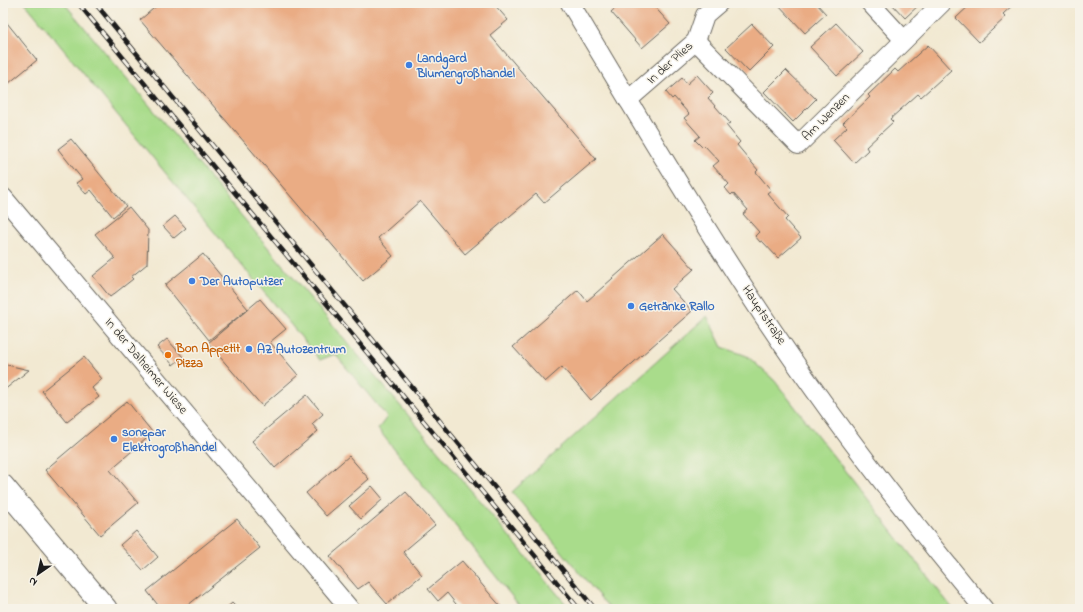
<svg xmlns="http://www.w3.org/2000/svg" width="1083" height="612" font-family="'Indie Flower',sans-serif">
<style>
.green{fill:#a9dc8b;stroke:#627c54}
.building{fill:#eaac84}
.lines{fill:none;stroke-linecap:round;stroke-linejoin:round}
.minor-casing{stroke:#67645c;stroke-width:20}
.secondary-casing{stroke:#67645c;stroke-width:24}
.minor{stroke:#fff;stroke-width:18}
.secondary{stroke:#fff;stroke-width:22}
.rail-casing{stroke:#1c1c1c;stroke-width:4.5}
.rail{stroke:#f7f3e8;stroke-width:3;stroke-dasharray:9;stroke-linecap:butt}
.shop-dot{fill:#3f7fe0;stroke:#f7f3e8;stroke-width:1.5}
.food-dot{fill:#e8710a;stroke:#f7f3e8;stroke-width:1.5}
.labels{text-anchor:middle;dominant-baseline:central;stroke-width:3;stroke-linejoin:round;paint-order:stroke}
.shop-label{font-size:13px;font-weight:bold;fill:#366cbe;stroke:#f7f3e8;text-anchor:start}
.street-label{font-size:13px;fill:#1c1c1c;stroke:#f7f3e8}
.food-label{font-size:13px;font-weight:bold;fill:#c56008;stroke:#f7f3e8;text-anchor:start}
</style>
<rect width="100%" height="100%" fill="#f7f3e8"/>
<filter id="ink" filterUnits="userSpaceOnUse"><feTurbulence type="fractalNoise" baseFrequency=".025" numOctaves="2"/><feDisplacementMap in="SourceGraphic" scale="8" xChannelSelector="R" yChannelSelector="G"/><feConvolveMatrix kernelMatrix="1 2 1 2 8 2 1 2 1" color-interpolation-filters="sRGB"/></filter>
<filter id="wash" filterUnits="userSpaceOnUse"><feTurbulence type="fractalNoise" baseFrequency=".012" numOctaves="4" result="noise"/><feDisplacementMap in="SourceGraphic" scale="16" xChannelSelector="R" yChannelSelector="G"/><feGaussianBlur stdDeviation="0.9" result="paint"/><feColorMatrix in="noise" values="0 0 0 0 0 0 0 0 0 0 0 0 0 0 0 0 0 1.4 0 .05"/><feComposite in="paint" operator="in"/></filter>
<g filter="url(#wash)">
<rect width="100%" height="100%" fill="#f2e9d2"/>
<g class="green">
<polygon points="25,3 64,3 570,609 522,609 378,429 387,417 335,354 320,360"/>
<polygon points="707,316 722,347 747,356 774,380 953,609 610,609 512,492"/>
</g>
<g id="blocks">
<g class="building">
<polygon points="160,3 493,3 508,20 490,35 596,159 544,203 536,194 465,254 420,201 378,238 393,256 363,281 140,20"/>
<polygon points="621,3 651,3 670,24 642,48 611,12"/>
<polygon points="777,3 816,3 826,14 805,33"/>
<polygon points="891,3 921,3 905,18"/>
<polygon points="972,3 1015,3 1003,14 1006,17 979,42 956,18"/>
<polygon points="3,18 37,60 3,88"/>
<polygon points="836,23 863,52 837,76 810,47"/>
<polygon points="752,24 774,47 749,72 726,48"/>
<polygon points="928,45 951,70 921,97 918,94 890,119 893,122 866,147 868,150 854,163 833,140 847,127 843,123 870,97 868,95 895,69 898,72"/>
<polygon points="786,70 816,99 793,122 764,92"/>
<polygon points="697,75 713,93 708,98 730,123 726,125 740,142 737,145 758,170 756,172 771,190 767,193 788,217 785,220 801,238 778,258 762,241 760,242 755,236 759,232 743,214 748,210 733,193 731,195 725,188 729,184 713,166 719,161 704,145 702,147 695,140 700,136 684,118 689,114 674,97 672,99 666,92 682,78 687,84"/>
<polygon points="71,139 126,206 113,217 91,190 86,194 76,183 82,179 58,149"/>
<polygon points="129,207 148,230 147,264 131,277 133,279 110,297 93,276 115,258 95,234"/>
<polygon points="175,216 186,228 174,238 163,226"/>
<polygon points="663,234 694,269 672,289 692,311 591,400 562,367 545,382 513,347 578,290 587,301"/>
<polygon points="203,254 248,309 209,340 165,285"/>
<polygon points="260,299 286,329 270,342 298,375 262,406 208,343"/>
<polygon points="167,339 183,357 173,365 157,347"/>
<polygon points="84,357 102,379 92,388 99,397 67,422 42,391"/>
<polygon points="3,364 29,370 3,391"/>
<polygon points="307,395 323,414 312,424 318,431 275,468 252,441"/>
<polygon points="127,401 153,433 110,470 138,503 100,535 45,470"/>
<polygon points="349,456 369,479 326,516 306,493"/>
<polygon points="372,486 383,499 361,519 349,506"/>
<polygon points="406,492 435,525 403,552 422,575 387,604 368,582 358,589 330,556"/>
<polygon points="237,519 260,548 183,609 165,609 163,607 161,609 147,591"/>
<polygon points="136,531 158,557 143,570 120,545"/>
<polygon points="462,561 489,593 503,609 460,609 447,593 438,601 428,589"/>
<polygon points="232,603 238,609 225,609"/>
</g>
</g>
</g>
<g filter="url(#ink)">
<use href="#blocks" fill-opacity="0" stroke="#67645c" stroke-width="1"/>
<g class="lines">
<defs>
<g id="minor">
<path d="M570 3C629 101 687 200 750 296 821 405 901 509 984 609"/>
<polyline points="870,3 904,40"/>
<polyline points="696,41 798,145 942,3"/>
<polyline points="628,100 696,41 705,15 719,3"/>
<polyline points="3,197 350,609"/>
</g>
<polyline id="secondary" points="3,486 106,609"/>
</defs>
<use href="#minor" class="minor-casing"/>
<use href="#secondary" class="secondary-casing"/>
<use href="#minor" class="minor"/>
<use href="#secondary" class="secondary"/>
<defs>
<g id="rail">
<polyline points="78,3 579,609"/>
<polyline points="95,3 595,609"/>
</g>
</defs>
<use href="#rail" class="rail-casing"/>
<use href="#rail" class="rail"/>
</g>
</g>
<g class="shop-dot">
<circle cx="409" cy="65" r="4"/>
<circle cx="192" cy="281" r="4"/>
<circle cx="631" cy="306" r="4"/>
<circle cx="249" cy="349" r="4"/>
<circle cx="114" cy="439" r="4"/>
</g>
<circle class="food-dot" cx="168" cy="355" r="4"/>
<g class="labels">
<g class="shop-label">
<text x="417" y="58">Landgard<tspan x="417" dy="15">Blumengroßhandel</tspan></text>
<text x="200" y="281">Der Autoputzer</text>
<text x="639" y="306">Getränke Rallo</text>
<text x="257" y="349">AZ Autozentrum</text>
<text x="122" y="432">sonepar<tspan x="122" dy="15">Elektrogroßhandel</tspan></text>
</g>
<g class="street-label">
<text transform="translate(670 63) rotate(-42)">In der Plies</text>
<text transform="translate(826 117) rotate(-45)">Am Wenzen</text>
<text transform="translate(764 315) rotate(56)">Hauptstraße</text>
<text transform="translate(146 366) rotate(50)">In der Dalheimer Wiese</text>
</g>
<g class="food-label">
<text x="176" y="348">Bon Appetit<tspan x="176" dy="15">Pizza</tspan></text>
</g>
</g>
<rect width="1083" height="612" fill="none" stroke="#f7f3e8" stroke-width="16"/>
<g transform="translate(38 574) rotate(214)" stroke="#f7f3e8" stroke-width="3" paint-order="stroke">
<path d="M0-3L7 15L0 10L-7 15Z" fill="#1c1c1c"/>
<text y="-6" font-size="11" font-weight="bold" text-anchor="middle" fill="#1c1c1c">N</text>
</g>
</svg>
